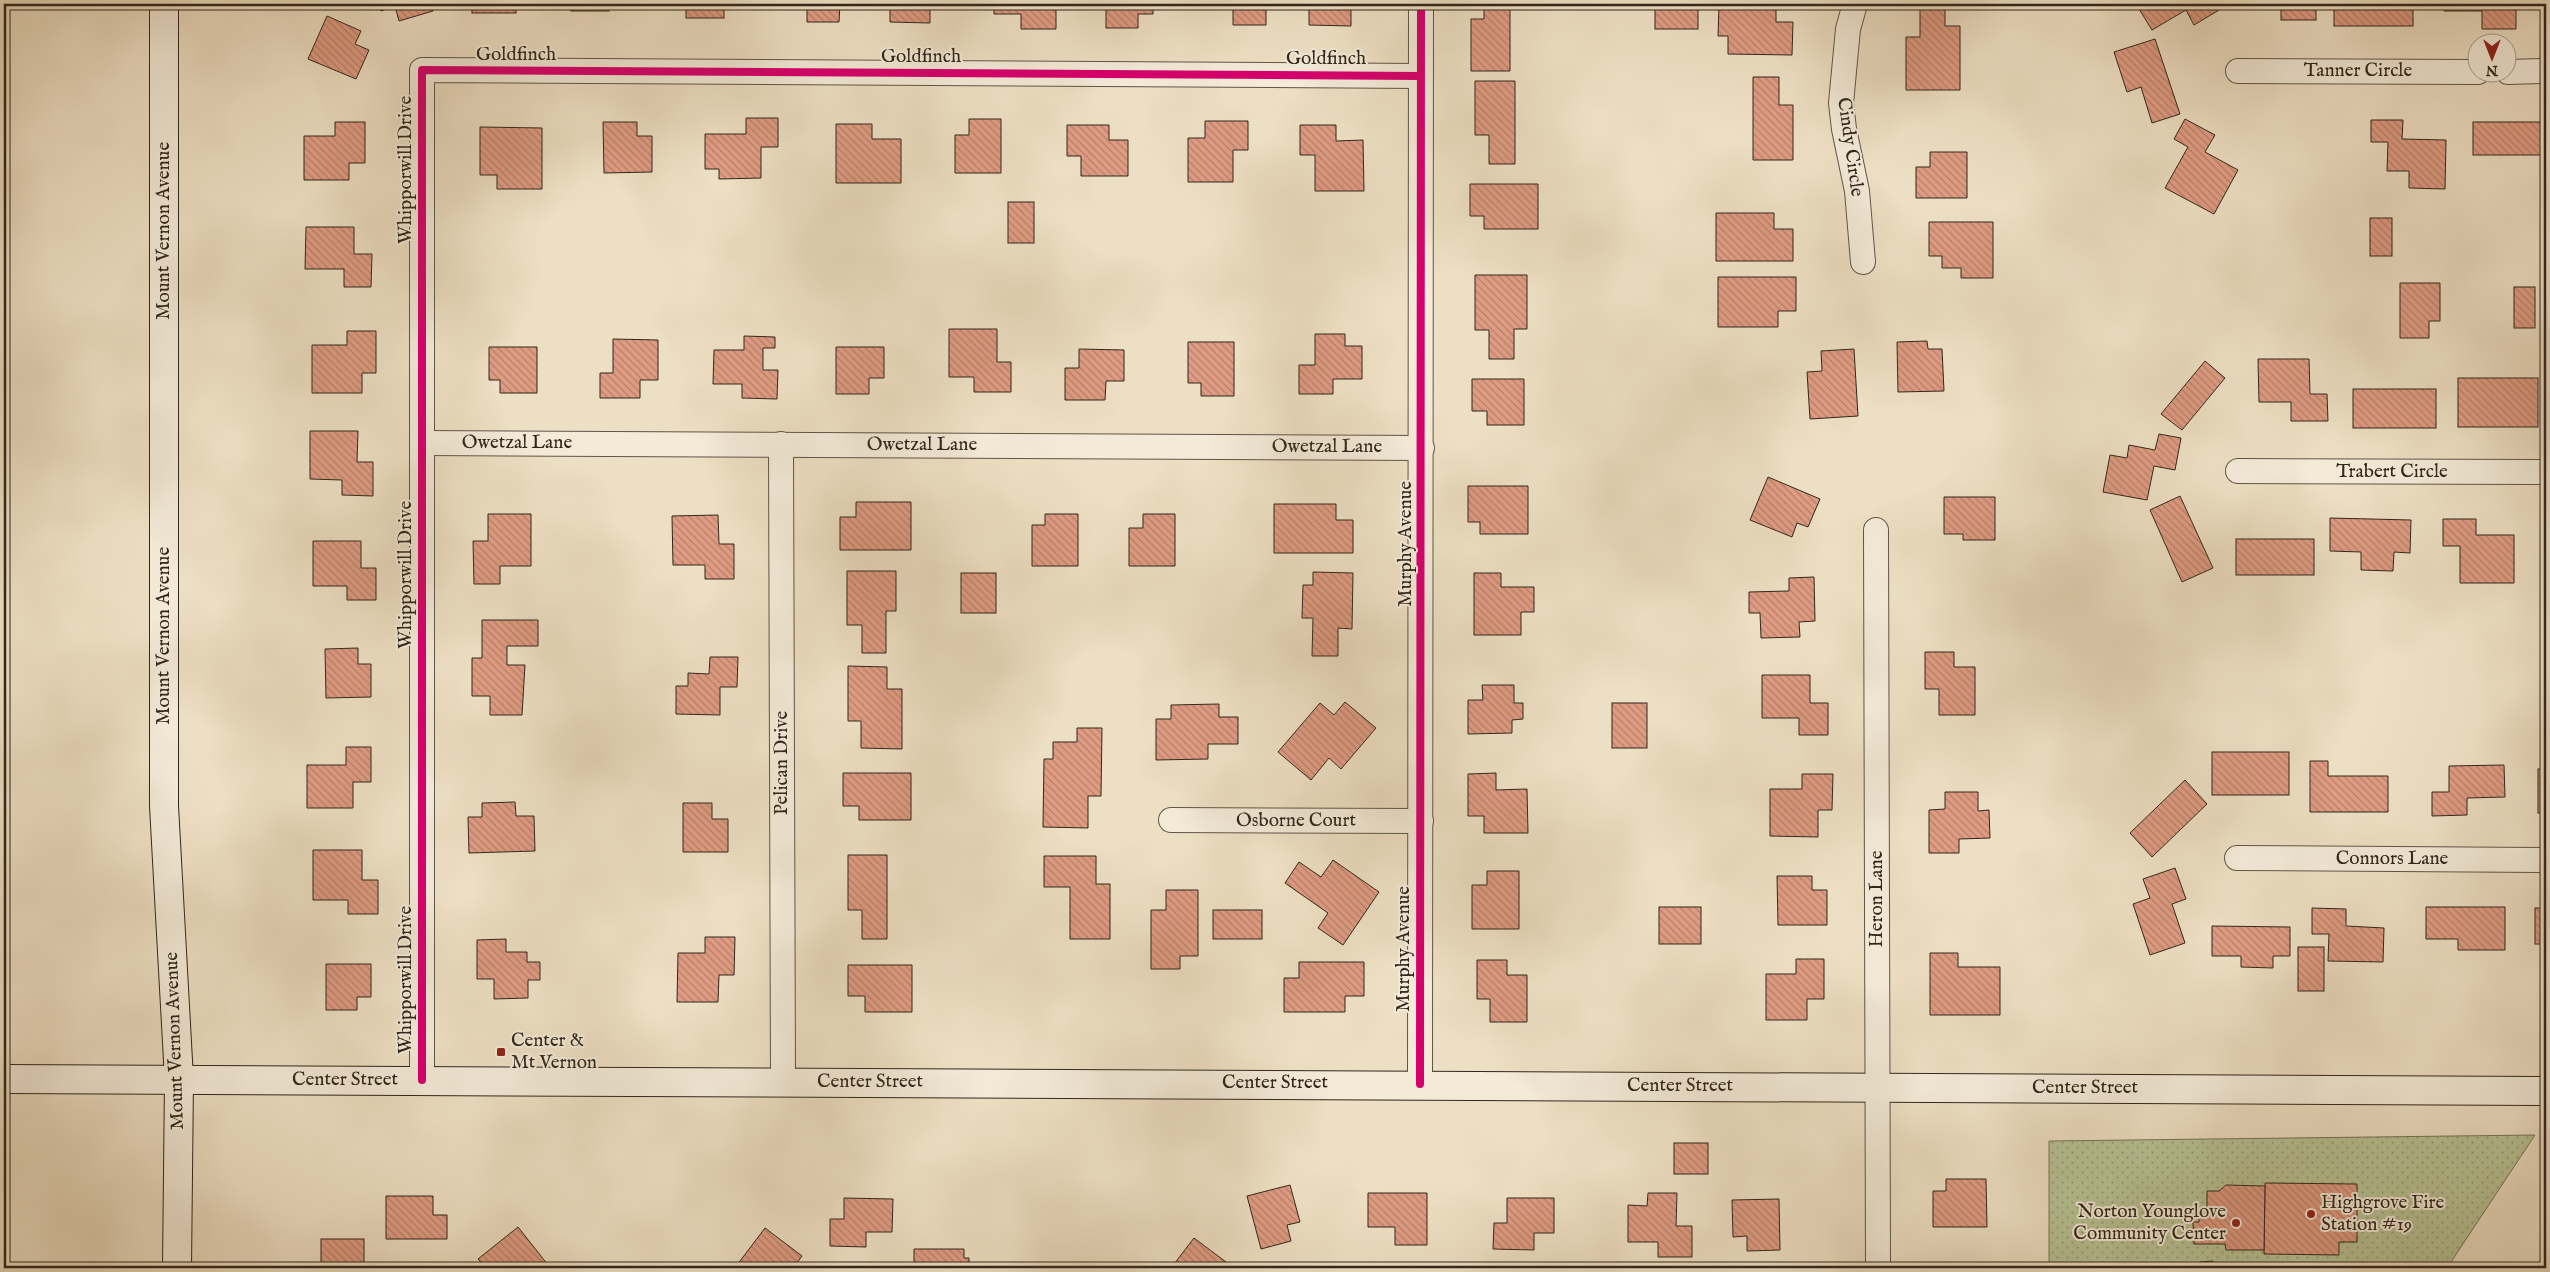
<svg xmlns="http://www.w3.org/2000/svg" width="2550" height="1272" font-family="'IM FELL English',serif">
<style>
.grass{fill:url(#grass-dots);stroke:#747458}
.building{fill:url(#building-back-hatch);stroke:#31271c}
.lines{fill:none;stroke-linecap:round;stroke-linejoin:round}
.street-casing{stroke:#605546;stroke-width:26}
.secondary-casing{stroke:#31271c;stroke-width:30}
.street{stroke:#f3ead8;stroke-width:24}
.secondary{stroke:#f3ead8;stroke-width:28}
.cycleway-casing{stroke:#f3ead8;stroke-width:11}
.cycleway{stroke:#d6006c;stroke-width:8}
.poi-dot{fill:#8f2418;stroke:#f3ead8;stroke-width:2}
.labels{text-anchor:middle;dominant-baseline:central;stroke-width:4;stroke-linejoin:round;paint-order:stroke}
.street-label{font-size:19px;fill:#31271c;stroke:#f3ead8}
.poi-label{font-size:19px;fill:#31271c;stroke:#f3ead8;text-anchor:start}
</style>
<defs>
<pattern id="grass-dots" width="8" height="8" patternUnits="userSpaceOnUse" patternTransform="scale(1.25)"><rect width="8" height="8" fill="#b7c295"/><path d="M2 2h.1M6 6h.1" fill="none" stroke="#959e79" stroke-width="1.8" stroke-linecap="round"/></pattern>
<pattern id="building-back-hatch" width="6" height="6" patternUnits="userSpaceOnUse" patternTransform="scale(1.25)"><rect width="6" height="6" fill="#e09c83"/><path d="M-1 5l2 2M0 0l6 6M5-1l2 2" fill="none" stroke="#b67f6a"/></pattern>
</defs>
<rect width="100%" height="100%" fill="#eddfc3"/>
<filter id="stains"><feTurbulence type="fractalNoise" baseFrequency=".004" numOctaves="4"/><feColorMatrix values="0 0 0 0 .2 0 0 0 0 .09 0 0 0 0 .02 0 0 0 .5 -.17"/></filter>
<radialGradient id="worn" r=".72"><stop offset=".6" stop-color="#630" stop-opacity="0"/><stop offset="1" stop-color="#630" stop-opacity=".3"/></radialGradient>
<polygon class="grass" points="2535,1135 2447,1268 2049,1268 2049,1141"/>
<g class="building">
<polygon points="379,4 430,4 433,11 399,21 395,6 381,11"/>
<rect x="472" y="4" width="44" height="9"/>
<rect x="571" y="4" width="38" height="7"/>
<rect x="686" y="4" width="38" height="14"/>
<polygon points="793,4 840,4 839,22 807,22 807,7 793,7"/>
<polygon points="890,4 950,4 950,7 930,7 930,23 890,22"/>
<polygon points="994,4 1056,4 1056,29 1021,29 1021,14 994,14"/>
<polygon points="1106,4 1153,4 1153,14 1138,14 1138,28 1106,28"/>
<polygon points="1205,4 1266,4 1266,25 1233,25 1233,5"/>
<polygon points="1309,4 1368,4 1368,9 1351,9 1351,26 1309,25"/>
<polygon points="1484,4 1510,4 1510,71 1471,71 1471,19 1484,19"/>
<rect x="1655" y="4" width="43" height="25"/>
<polygon points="2136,4 2222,4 2224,7 2194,25 2186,10 2152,30"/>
<rect x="2281" y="4" width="35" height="16"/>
<rect x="2334" y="4" width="79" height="22"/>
<polygon points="2444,4 2516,4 2516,29 2482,29 2482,11 2444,11"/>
<polygon points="1719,5 1776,6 1776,22 1793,22 1792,55 1728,54 1728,36 1718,36"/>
<polygon points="1920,9 1945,9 1945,26 1960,26 1960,90 1906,90 1906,37 1920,37"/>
<polygon points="327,16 361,31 355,44 369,50 356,79 308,59"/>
<polygon points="2155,39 2180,114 2152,123 2141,87 2127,92 2114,52"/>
<polygon points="1753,77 1779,77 1779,105 1793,105 1793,160 1753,160"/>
<polygon points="1475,81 1515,81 1515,164 1489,164 1489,135 1475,135"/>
<polygon points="746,118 778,118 778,147 761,147 761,178 719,179 719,169 705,169 705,134 746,134"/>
<polygon points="969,119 1001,119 1001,173 955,173 955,135 969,135"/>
<polygon points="2185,119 2215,135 2205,152 2238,170 2214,214 2165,188 2188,147 2174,139"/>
<polygon points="2371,120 2403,120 2402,139 2446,140 2445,189 2409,188 2409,171 2387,171 2388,142 2371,142"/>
<polygon points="1205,121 1248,121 1248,150 1233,150 1233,182 1188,182 1188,138 1205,138"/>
<polygon points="335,122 365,122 365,163 349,163 349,180 304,180 304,136 335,136"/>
<polygon points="603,122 637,122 637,136 652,136 652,172 604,173"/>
<rect x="2473" y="122" width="73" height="33"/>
<polygon points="836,124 872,124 872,139 901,139 901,183 836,183"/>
<polygon points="1067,125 1109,125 1109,140 1128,140 1128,176 1081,176 1081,156 1067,156"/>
<polygon points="1300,125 1336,125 1336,141 1363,140 1364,191 1315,191 1315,155 1300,155"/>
<polygon points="480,127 542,128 542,189 497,189 497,175 480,175"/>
<polygon points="1930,152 1967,152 1967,198 1916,198 1916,167 1930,167"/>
<polygon points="1470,184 1538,184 1538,229 1484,229 1484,216 1470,216"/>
<rect x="1008" y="202" width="26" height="41"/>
<polygon points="1716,213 1774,213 1774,229 1793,229 1793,261 1716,261"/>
<rect x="2370" y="218" width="22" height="38"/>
<polygon points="1929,222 1993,222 1993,278 1961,278 1961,268 1942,268 1942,256 1929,256"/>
<polygon points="306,227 354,227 354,254 372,254 371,287 344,287 344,269 305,269"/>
<polygon points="1475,275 1527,275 1527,329 1514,329 1514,359 1489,359 1489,330 1475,330"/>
<polygon points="1718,277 1796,277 1796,311 1778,311 1778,327 1718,327"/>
<polygon points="2400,283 2440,283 2440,321 2429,321 2429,338 2400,338"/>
<rect x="2514" y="287" width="21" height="41"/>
<polygon points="949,329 997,329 997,362 1011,362 1011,392 974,392 974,377 949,377"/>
<polygon points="347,331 376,331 376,373 362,373 362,393 312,393 312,345 347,345"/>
<polygon points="1315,334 1345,334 1345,346 1362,346 1362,379 1333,379 1333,394 1299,394 1299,365 1315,365"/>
<polygon points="744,336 775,337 775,348 763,348 763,370 778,370 777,399 742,398 742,384 713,384 714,350 744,350"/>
<polygon points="613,339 658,340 658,380 640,380 640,398 600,398 600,373 613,373"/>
<polygon points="1927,341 1928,349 1942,349 1944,391 1898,392 1897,342"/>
<polygon points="1188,342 1234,342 1234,396 1201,396 1201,383 1188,383"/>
<polygon points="489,347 537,347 537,393 500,393 500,380 489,380"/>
<polygon points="836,347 884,347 884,378 869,378 869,394 836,394"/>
<polygon points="1079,349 1124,350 1124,381 1106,381 1105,400 1065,400 1065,368 1079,368"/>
<polygon points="1854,349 1858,416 1810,419 1807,372 1822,371 1821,351"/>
<polygon points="2258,359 2309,359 2310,394 2327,394 2328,421 2291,421 2291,402 2259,402"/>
<polygon points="2205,361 2225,378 2182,430 2161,414"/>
<rect x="2458" y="378" width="80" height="49"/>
<polygon points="1472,379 1524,379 1524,425 1487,425 1487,411 1472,411"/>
<rect x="2353" y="389" width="83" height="39"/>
<polygon points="310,431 358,431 357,462 373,462 373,496 342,495 342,480 310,479"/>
<polygon points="2159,434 2181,438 2175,470 2154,466 2147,500 2103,492 2110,455 2127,458 2129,445 2155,450"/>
<polygon points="1768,477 1820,499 1808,527 1797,523 1792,537 1750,520"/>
<polygon points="1468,486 1528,486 1528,534 1480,534 1480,522 1468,522"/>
<polygon points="2180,496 2213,568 2182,582 2150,510"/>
<polygon points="1944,497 1995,497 1995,540 1963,540 1963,534 1944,534"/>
<polygon points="856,502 911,502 911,550 840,550 840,517 856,517"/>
<polygon points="1274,504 1336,504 1336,520 1353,520 1353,553 1274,553"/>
<polygon points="488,514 531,514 531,566 500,566 500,584 474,584 473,541 488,541"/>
<polygon points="1045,514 1078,514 1078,566 1032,566 1032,525 1045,525"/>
<polygon points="1143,514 1175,514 1175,566 1129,566 1129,528 1143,528"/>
<polygon points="718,515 719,544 734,544 734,579 705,579 705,565 673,565 672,516"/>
<polygon points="2330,518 2411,520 2410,553 2394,552 2393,571 2361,570 2361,552 2330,551"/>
<polygon points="2443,519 2476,519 2476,535 2514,535 2514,583 2460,583 2460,546 2443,546"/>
<rect x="2541" y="519" width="5" height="37"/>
<rect x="2236" y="539" width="78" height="36"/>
<polygon points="313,541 361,541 361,568 376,568 376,600 347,600 347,586 313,586"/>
<polygon points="847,571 896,571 896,611 886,611 886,653 862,653 862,625 847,625"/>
<polygon points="1313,572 1353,573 1352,629 1338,628 1338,656 1312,656 1313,618 1302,618 1303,585 1313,585"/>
<rect x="961" y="573" width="35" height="40"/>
<polygon points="1474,573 1501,573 1501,587 1534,587 1534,612 1521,612 1521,635 1474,635"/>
<polygon points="1814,577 1815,621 1799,622 1800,637 1761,638 1760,613 1749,613 1749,592 1789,591 1789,578"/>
<polygon points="482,620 538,620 538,646 507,646 507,665 525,665 522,715 490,715 490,696 472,696 472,658 482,658"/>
<polygon points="358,648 358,664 371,664 371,697 326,698 325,649"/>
<polygon points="1925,652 1954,652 1954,667 1975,667 1975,715 1939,715 1939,689 1925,689"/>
<polygon points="710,657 738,657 737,687 720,687 720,715 676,714 676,686 688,686 688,673 709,674"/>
<polygon points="848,666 887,667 887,689 902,689 902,749 861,748 861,721 848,721"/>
<polygon points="1762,675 1810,675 1810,703 1828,703 1828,735 1799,735 1799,718 1762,718"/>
<polygon points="1482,685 1514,685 1514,703 1523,703 1523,719 1512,720 1512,733 1468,734 1468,700 1483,700"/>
<polygon points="1345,702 1376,728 1341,769 1329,758 1311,780 1278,752 1320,703 1334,715"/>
<rect x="1612" y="703" width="35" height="45"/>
<polygon points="1219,704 1219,717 1238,717 1238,744 1208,744 1208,759 1156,760 1156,719 1171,719 1171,705"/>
<polygon points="1077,728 1102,728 1101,796 1088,796 1088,828 1043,827 1044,759 1053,759 1053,742 1077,742"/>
<polygon points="346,747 371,747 371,782 353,782 353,808 307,808 307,765 346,765"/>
<rect x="2212" y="752" width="77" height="43"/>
<polygon points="2310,761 2328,761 2328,776 2388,776 2388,812 2310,812"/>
<polygon points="2504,765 2505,797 2467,798 2467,815 2432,816 2432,792 2449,792 2449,766"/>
<rect x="2538" y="769" width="8" height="44"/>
<polygon points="843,773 911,773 911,820 859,820 859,806 843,806"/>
<polygon points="1496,773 1496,790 1527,789 1528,833 1484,833 1484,816 1468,816 1468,774"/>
<polygon points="1802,774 1833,774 1832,810 1818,810 1818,837 1770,836 1770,789 1802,789"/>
<polygon points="2185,780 2207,804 2152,857 2130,833"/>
<polygon points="1945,792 1978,792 1978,811 1989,810 1990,838 1959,839 1959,853 1929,853 1929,810 1945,809"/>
<polygon points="515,802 516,816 534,816 535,851 469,853 468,817 482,817 482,803"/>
<polygon points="683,803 712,803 712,819 728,819 728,852 683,852"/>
<polygon points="313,850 362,850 362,880 378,880 378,914 348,914 348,900 313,900"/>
<polygon points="848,855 887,855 887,939 862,939 862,910 848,910"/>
<polygon points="1044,856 1096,856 1096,884 1110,884 1110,939 1070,939 1070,887 1044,887"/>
<polygon points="1333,860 1379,892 1343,945 1318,928 1328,913 1285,883 1299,862 1321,877"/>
<polygon points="2175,868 2186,899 2172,904 2185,943 2150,955 2133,904 2150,898 2143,879"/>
<polygon points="1487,871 1519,871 1519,929 1472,929 1472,885 1487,885"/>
<polygon points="1777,876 1812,876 1812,890 1827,890 1827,925 1778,925"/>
<polygon points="1166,890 1198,890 1198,956 1180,956 1180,969 1151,969 1151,910 1166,910"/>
<rect x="1659" y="907" width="42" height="37"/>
<polygon points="2426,907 2505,907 2505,950 2458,950 2458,939 2426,939"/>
<polygon points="2312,908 2346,909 2346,926 2384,928 2383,962 2328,961 2329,934 2312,934"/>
<rect x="2535" y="908" width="11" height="36"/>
<rect x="1213" y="910" width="49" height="29"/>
<polygon points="2212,926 2290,927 2290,956 2273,956 2273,968 2241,967 2241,956 2212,956"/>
<polygon points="705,937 735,937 734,975 719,975 718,1002 677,1002 678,953 705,953"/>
<polygon points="506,939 506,952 527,952 527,962 540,962 540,980 528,980 528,998 494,999 494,979 477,979 477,940"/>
<rect x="2298" y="947" width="26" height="44"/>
<polygon points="1930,953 1958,953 1958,967 2000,967 2000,1015 1930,1015"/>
<polygon points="1796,959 1824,959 1824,999 1807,999 1807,1020 1766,1020 1766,974 1796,974"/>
<polygon points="1477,960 1507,960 1507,975 1527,975 1527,1022 1490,1022 1490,999 1477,999"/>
<polygon points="1299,962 1364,962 1364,996 1345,996 1345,1012 1284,1012 1284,978 1299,978"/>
<polygon points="326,964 371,964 371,997 357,997 357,1010 326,1010"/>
<polygon points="848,965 912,965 912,1012 865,1012 865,996 848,996"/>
<rect x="1674" y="1143" width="34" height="31"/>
<polygon points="1946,1179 1986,1179 1987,1227 1933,1227 1933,1191 1946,1191"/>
<polygon points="2265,1183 2357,1184 2357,1242 2339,1242 2339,1255 2264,1254"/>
<polygon points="1290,1185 1300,1222 1287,1225 1291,1241 1261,1249 1247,1196"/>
<polygon points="2226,1185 2265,1186 2264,1250 2226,1250 2225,1244 2194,1244 2193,1222 2199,1222 2199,1209 2207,1208 2207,1191 2219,1191"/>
<polygon points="1368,1193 1427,1193 1427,1245 1395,1245 1395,1227 1368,1227"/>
<polygon points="1648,1193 1677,1193 1676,1226 1692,1226 1692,1257 1658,1257 1658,1242 1628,1242 1628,1205 1647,1206"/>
<polygon points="386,1196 433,1196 433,1215 447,1215 447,1239 386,1239"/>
<polygon points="844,1198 893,1199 892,1232 866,1232 866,1247 830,1246 830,1219 844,1219"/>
<polygon points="1507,1198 1554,1198 1554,1233 1534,1233 1534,1250 1493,1249 1494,1223 1507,1223"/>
<polygon points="1779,1199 1780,1250 1747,1251 1747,1236 1733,1237 1732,1200"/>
<polygon points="518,1227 548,1265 543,1268 486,1268 478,1259"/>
<polygon points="765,1228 802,1256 793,1268 741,1268 737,1265"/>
<polygon points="1194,1238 1230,1265 1227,1268 1171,1268"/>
<rect x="321" y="1239" width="43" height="29"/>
<polygon points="914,1249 964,1249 964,1258 969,1258 969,1268 914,1268"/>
<polygon points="2213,1261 2212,1268 2200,1268 2200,1262"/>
</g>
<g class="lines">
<defs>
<g id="street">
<polyline points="1855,4 1848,29 1841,103 1844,129 1857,191 1863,262"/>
<polyline points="2238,71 2478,72"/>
<polyline points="2508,72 2546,71"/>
<polyline points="423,443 1422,448"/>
<polyline points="781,444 783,1082"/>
<polyline points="2238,471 2546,472"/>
<polyline points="1876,530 1878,1268"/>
<polyline points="1171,820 1421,821"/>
<polyline points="2237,858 2546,860"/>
<polyline points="422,1080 422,70 1420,76"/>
<polyline points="1420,1084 1421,4"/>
</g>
<g id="secondary">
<polyline points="164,4 164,806 179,1079 177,1268"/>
<polyline points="4,1079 2546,1091"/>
</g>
</defs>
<use href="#street" class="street-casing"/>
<use href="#secondary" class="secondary-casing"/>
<use href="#street" class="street"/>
<use href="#secondary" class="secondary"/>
<defs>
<g id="cycleway">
<polyline points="422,1080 422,70 1420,76"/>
<polyline points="1420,1084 1421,4"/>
</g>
</defs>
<use href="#cycleway" class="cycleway-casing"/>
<use href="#cycleway" class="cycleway"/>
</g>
<g class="poi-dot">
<rect x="496" y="1047" width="10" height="10" rx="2.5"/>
<circle cx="2311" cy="1214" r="5"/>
<circle cx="2236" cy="1223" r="5"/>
</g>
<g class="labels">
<g class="street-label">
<text x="516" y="55">Goldfinch</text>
<text x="921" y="57">Goldfinch</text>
<text x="1326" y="59">Goldfinch</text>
<text x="2358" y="71">Tanner Circle</text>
<text transform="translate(1850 147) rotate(82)">Cindy Circle</text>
<text transform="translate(406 170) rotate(-90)">Whipporwill Drive</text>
<text transform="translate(164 231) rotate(-90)">Mount Vernon Avenue</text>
<text x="517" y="443">Owetzal Lane</text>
<text x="922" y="445">Owetzal Lane</text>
<text x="1327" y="447">Owetzal Lane</text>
<text x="2392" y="472">Trabert Circle</text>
<text transform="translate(1406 544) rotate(-90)">Murphy Avenue</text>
<text transform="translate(406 575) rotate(-90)">Whipporwill Drive</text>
<text transform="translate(164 636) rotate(-90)">Mount Vernon Avenue</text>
<text transform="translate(782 763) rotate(-90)">Pelican Drive</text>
<text x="1296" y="821">Osborne Court</text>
<text x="2392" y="859">Connors Lane</text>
<text transform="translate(1877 899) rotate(-90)">Heron Lane</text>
<text transform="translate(1404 949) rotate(-90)">Murphy Avenue</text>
<text transform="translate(406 980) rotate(-90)">Whipporwill Drive</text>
<text transform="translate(175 1041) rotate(-92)">Mount Vernon Avenue</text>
<text x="345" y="1080">Center Street</text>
<text x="870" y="1082">Center Street</text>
<text x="1275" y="1083">Center Street</text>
<text x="1680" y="1086">Center Street</text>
<text x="2085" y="1088">Center Street</text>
</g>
<g class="poi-label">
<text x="511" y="1041">Center &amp;<tspan x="511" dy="22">Mt Vernon</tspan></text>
<text x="2321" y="1203">Highgrove Fire<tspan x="2321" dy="22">Station #19</tspan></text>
<text x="2226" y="1212" text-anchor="end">Norton Younglove<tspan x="2226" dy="22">Community Center</tspan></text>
</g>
</g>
<rect width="2550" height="1272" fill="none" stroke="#eddfc3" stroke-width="20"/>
<rect x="5" y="5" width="2540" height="1262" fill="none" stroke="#31271c" stroke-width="2.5"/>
<rect x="10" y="10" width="2530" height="1252" fill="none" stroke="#31271c"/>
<g transform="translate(2492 58) rotate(180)"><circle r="24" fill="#f3ead8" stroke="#a59c8d"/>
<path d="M0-4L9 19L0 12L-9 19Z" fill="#8f2418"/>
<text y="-8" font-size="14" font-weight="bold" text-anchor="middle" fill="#31271c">N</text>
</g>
<rect width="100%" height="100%" filter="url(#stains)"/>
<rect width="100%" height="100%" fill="url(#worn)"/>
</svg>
